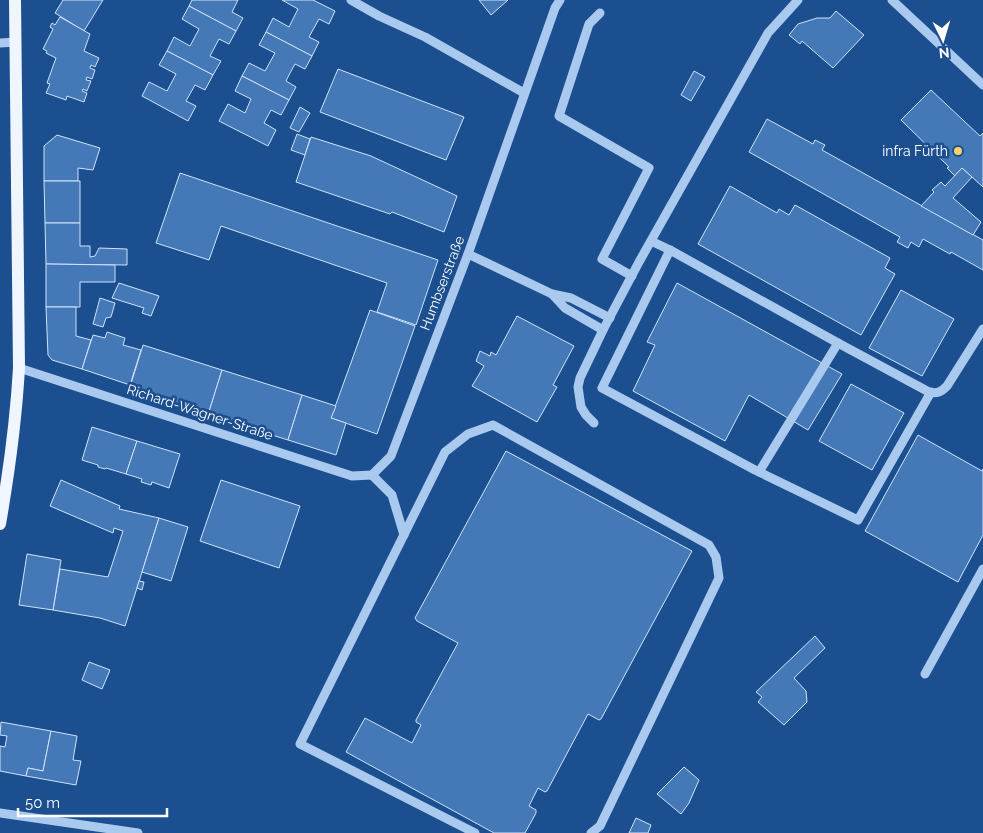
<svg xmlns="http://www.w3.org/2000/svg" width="983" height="833" font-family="Raleway,sans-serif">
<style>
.building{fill:#4478b7;stroke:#cfe3fa}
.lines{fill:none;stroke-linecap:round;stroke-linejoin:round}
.minor{stroke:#a9c9ee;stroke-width:9}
.major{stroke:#f0f6ff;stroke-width:12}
.poi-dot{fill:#ffd166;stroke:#1b4f8f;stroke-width:2}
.labels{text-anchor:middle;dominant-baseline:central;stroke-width:5;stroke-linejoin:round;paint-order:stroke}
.poi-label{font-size:14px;fill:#fff;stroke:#1b4f8f;text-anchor:end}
.street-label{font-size:14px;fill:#fff;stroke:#1b4f8f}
</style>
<rect width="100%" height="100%" fill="#1b4f8f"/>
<g class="building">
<polygon points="63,0 103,0 84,31 55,13"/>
<polygon points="192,0 238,0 232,12 243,18 236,31 189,6"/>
<polygon points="282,0 313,0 335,11 329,24 319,19 309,37 319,42 312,56 266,32 273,18 289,27 298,9"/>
<polygon points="479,0 508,0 491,15"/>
<polygon points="189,6 236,31 229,44 219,39 210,56 221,61 213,75 167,51 174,37 190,46 199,29 182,19"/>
<polygon points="836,11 864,35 833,68 802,41 800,44 789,35 798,24 817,18 830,18"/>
<polygon points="60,17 90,34 84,51 99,58 95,67 91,65 90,68 95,70 92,79 87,77 86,80 91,81 87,91 83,89 82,91 87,93 84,102 67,96 66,100 46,93 50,84 47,83 56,58 46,53 47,51 43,49 53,29 50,27 52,23 55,25"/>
<polygon points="266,32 312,56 305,69 295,64 290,73 286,81 296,87 289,100 242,76 249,63 265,71 275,53 259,45"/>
<polygon points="167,51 213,75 205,90 195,85 186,101 196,106 188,121 142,96 149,82 167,91 176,74 159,65"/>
<polygon points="338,69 464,117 446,160 320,112"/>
<polygon points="694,71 705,77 691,101 681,95"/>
<polygon points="242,76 289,100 281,115 271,110 264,123 276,130 268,146 219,121 228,104 245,113 251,99 235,91"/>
<polygon points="931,90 980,136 983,133 983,187 962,168 955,176 947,168 949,167 901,120"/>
<polygon points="300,107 310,113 299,132 290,128"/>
<polygon points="767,119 813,144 815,140 825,145 822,150 983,240 983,270 951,252 950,254 923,239 919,247 911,242 908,248 897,242 900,237 749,152"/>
<polygon points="297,134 310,139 305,155 291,150"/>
<polygon points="57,135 100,148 93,170 78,168 78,181 44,181 44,146"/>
<polygon points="311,137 371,156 457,196 444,232 392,212 390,214 296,182"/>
<polygon points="962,168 972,177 953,198 981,222 973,235 921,206 934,192 932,190 941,182 945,186"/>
<polygon points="180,173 438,260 416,325 377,312 387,283 221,226 209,260 156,243"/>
<polygon points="44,181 80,181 80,223 45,223"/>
<polygon points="730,186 777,213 779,209 789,215 795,205 890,258 885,268 895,274 861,335 698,244"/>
<polygon points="45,223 80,223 80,246 90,246 90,257 95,256 99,248 127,249 127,265 46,264"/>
<polygon points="46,264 115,265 115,282 80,282 80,307 46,307"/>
<polygon points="119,283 159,296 151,316 142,313 144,308 112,298"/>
<polygon points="677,283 842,374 808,430 749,395 725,441 633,391 655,345 647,342"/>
<polygon points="901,290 954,319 922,376 869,348"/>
<polygon points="100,298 115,303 111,317 106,318 103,327 93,324"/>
<polygon points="46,307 76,307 76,336 91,340 82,369 52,360 48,355"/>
<polygon points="370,310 415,326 377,434 331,418"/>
<polygon points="517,316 574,346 553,385 557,387 537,422 472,386 484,366 476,361 480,351 490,356 491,352 496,355"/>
<polygon points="107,332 125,338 123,345 141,350 130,385 82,369 93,335 105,338"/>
<polygon points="143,345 222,370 208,415 129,390"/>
<polygon points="222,370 302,395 288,440 208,415"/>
<polygon points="851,384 904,413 872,470 819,441"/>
<polygon points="302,395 336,406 331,418 346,423 336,455 288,440"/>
<polygon points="92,427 137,441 126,474 106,468 105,469 98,467 98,465 82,460"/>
<polygon points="918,435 982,471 983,469 983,535 958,582 865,531"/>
<polygon points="137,441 180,454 169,488 152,482 151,485 141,482 142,479 126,474"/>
<polygon points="506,451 692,551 601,719 599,720 588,714 547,791 545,792 538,788 529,806 536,810 536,813 525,833 494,833 346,752 365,718 412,743 421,725 416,722 416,720 458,643 417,621 415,618"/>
<polygon points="61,480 120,506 119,509 159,518 125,626 100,618 53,610 60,569 108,577 123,531 114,528 113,533 50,506"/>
<polygon points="221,480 300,506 279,568 200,541"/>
<polygon points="159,518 188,527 171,581 142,572"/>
<polygon points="27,554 61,560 53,610 19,605"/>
<polygon points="139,581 144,582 142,590 137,588"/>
<polygon points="815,636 825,648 794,678 806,691 807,702 784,725 758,702 762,697 756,692"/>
<polygon points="89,662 110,670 102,689 82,680"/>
<polygon points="1,722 51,731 43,771 28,768 26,776 0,771 0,746 5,747 7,736 0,735"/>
<polygon points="51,731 77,736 73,760 81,761 76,785 26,776 28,768 43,771"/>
<polygon points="684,767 699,780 689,803 681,814 657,794"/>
<polygon points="636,818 651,825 648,833 629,833"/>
</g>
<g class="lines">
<g class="minor">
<polyline points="351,0 379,16 425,37 524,93"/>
<polyline points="892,0 983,85"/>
<polyline points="600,13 589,24 559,116 649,168 602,259 632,276"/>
<polyline points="0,43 16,42"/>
<polyline points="651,241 670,250 602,388 755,470 858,520 931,392"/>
<polyline points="670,250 838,343 759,472"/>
<polyline points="468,254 552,294 571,298 610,318"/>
<polyline points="552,294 565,308 603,330"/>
<path d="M838 343 929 392C937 394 941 392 947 386L983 329"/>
<polyline points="19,368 352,476 372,475"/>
<polyline points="594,423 586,415 581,407 578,387 580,378 603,330 639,262 768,33 798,0"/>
<polyline points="372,475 391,456 468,254 555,8 560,0"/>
<polyline points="372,475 392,495 404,535"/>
<polyline points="925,674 983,569"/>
<polyline points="0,813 138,833"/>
<polyline points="475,833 300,744 445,452 468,434 493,425 709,545 716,557 719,578 600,826 591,833"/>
</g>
<path class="major" d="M0 524C9 472 16 421 19 368L15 0"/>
</g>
<circle class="poi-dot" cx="958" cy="151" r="5"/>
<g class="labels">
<g class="poi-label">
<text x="948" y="151">infra Fürth</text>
</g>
<g class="street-label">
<text transform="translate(442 283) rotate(-69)">Humbserstraße</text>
<text transform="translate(200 412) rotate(18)">Richard-Wagner-Straße</text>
</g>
</g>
<g transform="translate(943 40) rotate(175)" stroke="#1b4f8f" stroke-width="4" paint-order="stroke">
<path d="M0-4L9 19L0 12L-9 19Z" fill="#ffffff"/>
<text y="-8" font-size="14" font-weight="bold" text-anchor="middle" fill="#ffffff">N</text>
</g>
<path d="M18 808v8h149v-8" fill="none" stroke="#ffffff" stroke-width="2.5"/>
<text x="25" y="808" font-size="15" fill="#ffffff" stroke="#1b4f8f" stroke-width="4" paint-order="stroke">50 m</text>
</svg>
